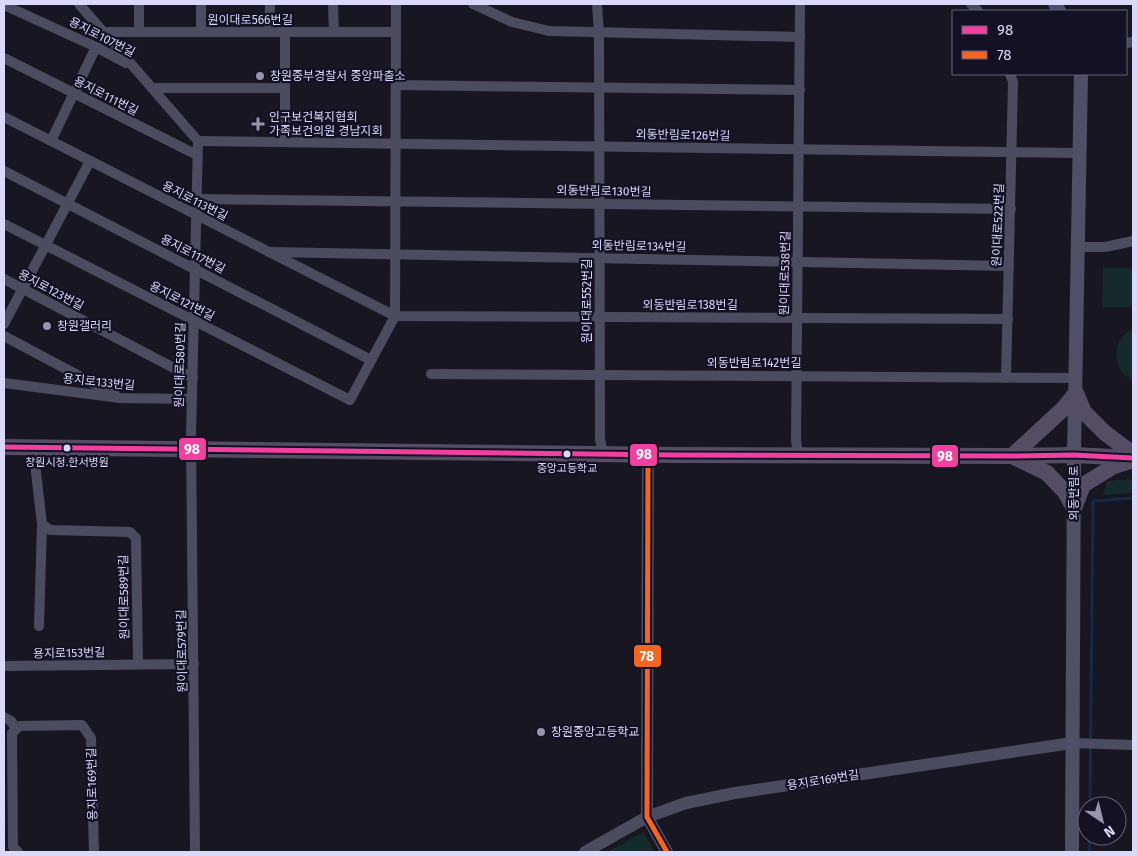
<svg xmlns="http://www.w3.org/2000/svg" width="1137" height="856" font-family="'Fira Sans','Noto Sans KR',sans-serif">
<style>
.green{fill:#152b2a}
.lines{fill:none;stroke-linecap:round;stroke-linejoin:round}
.stream{stroke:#152a47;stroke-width:3}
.minor{stroke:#4c4c60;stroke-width:10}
.tertiary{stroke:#4c4c60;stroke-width:12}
.secondary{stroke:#4f4f66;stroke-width:14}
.primary{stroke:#544d65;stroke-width:16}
.bus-1-casing{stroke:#141125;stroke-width:9}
.bus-2-casing{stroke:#141125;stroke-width:9}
.bus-1{stroke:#f240a1;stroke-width:5}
.bus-2{stroke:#f26522;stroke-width:5}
.poi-dot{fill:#9794af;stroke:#141125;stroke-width:2}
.bus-dot{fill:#dbd8fc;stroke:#141125;stroke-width:2}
.labels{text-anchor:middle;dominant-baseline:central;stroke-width:4.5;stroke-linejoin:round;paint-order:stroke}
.bus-label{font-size:11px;fill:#dbd8fc;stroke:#141125}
.street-label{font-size:12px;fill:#dbd8fc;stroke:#141125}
.poi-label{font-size:12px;fill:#dbd8fc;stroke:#141125;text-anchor:start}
.line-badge{stroke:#141125;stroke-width:2}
.badge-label{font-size:14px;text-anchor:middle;font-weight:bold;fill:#fff}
</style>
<rect width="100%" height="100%" fill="#181620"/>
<g class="green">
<polygon points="1103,268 1133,268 1133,307 1102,307"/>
<path d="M1133 329V380C1111 371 1110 339 1133 329Z"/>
<polygon points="1133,479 1133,493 1103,495 1107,481"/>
<polygon points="643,832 655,852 607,852"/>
</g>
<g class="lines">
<g class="stream">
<polyline points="1090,806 1093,501 1133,498"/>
<polyline points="1089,852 1090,836"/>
</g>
<g class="minor">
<polyline points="79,4 198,141 191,436 195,852"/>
<polyline points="139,4 139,32"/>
<polyline points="333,4 334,32"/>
<polyline points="473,4 512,22 549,31 800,37"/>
<polyline points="597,4 599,32 600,439 603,454"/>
<polyline points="971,4 978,11"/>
<polyline points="4,5 96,47 126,63"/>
<polyline points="103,32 396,32"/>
<polyline points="201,32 201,4"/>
<polyline points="269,32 270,4"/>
<polyline points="285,32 285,142"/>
<polyline points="1126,43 1133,42"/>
<polyline points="4,58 197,155"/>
<polyline points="396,85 800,90"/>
<polyline points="152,88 285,88"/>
<polyline points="4,117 395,316 1008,319"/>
<polyline points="51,141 96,47"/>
<polyline points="198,141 1080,153"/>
<polyline points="4,171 371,360"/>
<polyline points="196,199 1011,209"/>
<polyline points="4,224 350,400 395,316 396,4"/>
<polyline points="1078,247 1105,247 1133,241"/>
<polyline points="270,252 1009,266"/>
<polyline points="4,279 193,378"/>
<polyline points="4,324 90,161"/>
<polyline points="4,336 115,395"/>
<polyline points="431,374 1076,378"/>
<polyline points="1006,378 1013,82 1010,74"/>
<polyline points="4,383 120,398 192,399"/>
<polyline points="36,448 34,455 42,524 50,530 130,532 136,538 138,664"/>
<polyline points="798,455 796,440 800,4"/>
<polyline points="39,626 42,524"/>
<polyline points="4,666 194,664"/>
<polyline points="4,717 11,721 16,729"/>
<polyline points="1072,743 1133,745"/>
<polyline points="18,852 13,847 12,733 20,726 82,725 91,738 94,852"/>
</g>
<g class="tertiary">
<polyline points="648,455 647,817 667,852"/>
<polyline points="585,852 647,817 686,803 735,793 1072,743"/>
</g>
<g class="secondary">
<polyline points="1055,4 1059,11"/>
<polyline points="1072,852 1074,455 1081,74"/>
</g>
<g class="primary">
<polyline points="4,447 674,455 1012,456 1074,455 1133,458"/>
<polyline points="1074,508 1065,492 1047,473 1012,456 1063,409 1076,393 1084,412 1105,433 1133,454"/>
<polyline points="1074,508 1083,485 1114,466 1130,461"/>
</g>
<defs>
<polyline id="bus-1" points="4,447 674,455 1012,456 1074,455 1133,458"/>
<polyline id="bus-2" points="648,455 647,817 667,852"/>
</defs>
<use href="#bus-1" class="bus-1-casing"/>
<use href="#bus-2" class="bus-2-casing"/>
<use href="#bus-1" class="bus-1"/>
<use href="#bus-2" class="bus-2"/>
</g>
<g class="poi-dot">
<circle cx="260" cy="76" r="5"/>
<path d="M255.5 116.5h5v5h5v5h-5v5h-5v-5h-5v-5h5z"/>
<circle cx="47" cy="326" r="5"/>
<circle cx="541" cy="732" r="5"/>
</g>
<g class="bus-dot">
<circle cx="67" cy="448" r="4.5"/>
<circle cx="567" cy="454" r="4.5"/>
</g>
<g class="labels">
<g class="bus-label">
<text x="67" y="462">창원시청.한서병원</text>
<text x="567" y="468">중앙고등학교</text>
</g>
<g class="street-label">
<text x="250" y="20">원이대로566번길</text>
<text transform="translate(102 37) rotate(27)">용지로107번길</text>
<text transform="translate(106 96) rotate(27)">용지로111번길</text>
<text transform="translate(683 135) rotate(1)">외동반림로126번길</text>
<text transform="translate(604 191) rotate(1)">외동반림로130번길</text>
<text transform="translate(195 201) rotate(27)">용지로113번길</text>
<text transform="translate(998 225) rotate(-88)">원이대로522번길</text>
<text transform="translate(639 246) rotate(1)">외동반림로134번길</text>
<text transform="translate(193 254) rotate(27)">용지로117번길</text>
<text transform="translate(785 273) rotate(-89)">원이대로538번길</text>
<text transform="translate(51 290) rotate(28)">용지로123번길</text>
<text transform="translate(182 301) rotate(27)">용지로121번길</text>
<text transform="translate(587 301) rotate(-90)">원이대로552번길</text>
<text x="690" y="305">외동반림로138번길</text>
<text x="754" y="363">외동반림로142번길</text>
<text transform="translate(180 365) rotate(-89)">원이대로580번길</text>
<text transform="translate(99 382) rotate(6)">용지로133번길</text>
<text transform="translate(1074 493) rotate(-90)">외동반림로</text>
<text transform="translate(124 597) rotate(-91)">원이대로589번길</text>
<text transform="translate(182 651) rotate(-91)">원이대로579번길</text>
<text transform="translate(69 653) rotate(-1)">용지로153번길</text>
<text transform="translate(823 780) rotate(-9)">용지로169번길</text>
<text transform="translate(92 784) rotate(-91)">용지로169번길</text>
</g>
<g class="poi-label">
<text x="270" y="76">창원중부경찰서 중앙파출소</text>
<text x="269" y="117">인구보건복지협회<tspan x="269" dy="14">가족보건의원 경남지회</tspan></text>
<text x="57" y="326">창원갤러리</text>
<text x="551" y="732">창원중앙고등학교</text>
</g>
</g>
<g class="line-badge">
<rect x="178" y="437" width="29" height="24" rx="5" fill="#f240a1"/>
<rect x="629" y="443" width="29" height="24" rx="5" fill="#f240a1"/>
<rect x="931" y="444" width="28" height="24" rx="5" fill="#f240a1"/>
<rect x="633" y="644" width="29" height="24" rx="5" fill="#f26522"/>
</g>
<g class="badge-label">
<text x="192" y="454">98</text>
<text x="644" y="459">98</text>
<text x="945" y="461">98</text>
<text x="647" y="661">78</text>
</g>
<rect width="1137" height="856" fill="none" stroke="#dbd8fc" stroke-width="10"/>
<rect x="952" y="10" width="175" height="65" fill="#141125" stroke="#64617b"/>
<rect x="962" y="26" width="25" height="8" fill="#f240a1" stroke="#64617b"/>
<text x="997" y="35" font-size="15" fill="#dbd8fc">98</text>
<rect x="962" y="51" width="25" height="8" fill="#f26522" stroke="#64617b"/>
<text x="997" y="60" font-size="15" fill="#dbd8fc">78</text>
<g transform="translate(1102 821) rotate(145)"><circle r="24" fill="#141125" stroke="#64617b"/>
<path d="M0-4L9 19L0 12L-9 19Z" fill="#9794af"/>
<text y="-8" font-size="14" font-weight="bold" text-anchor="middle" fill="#dbd8fc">N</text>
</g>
</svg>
